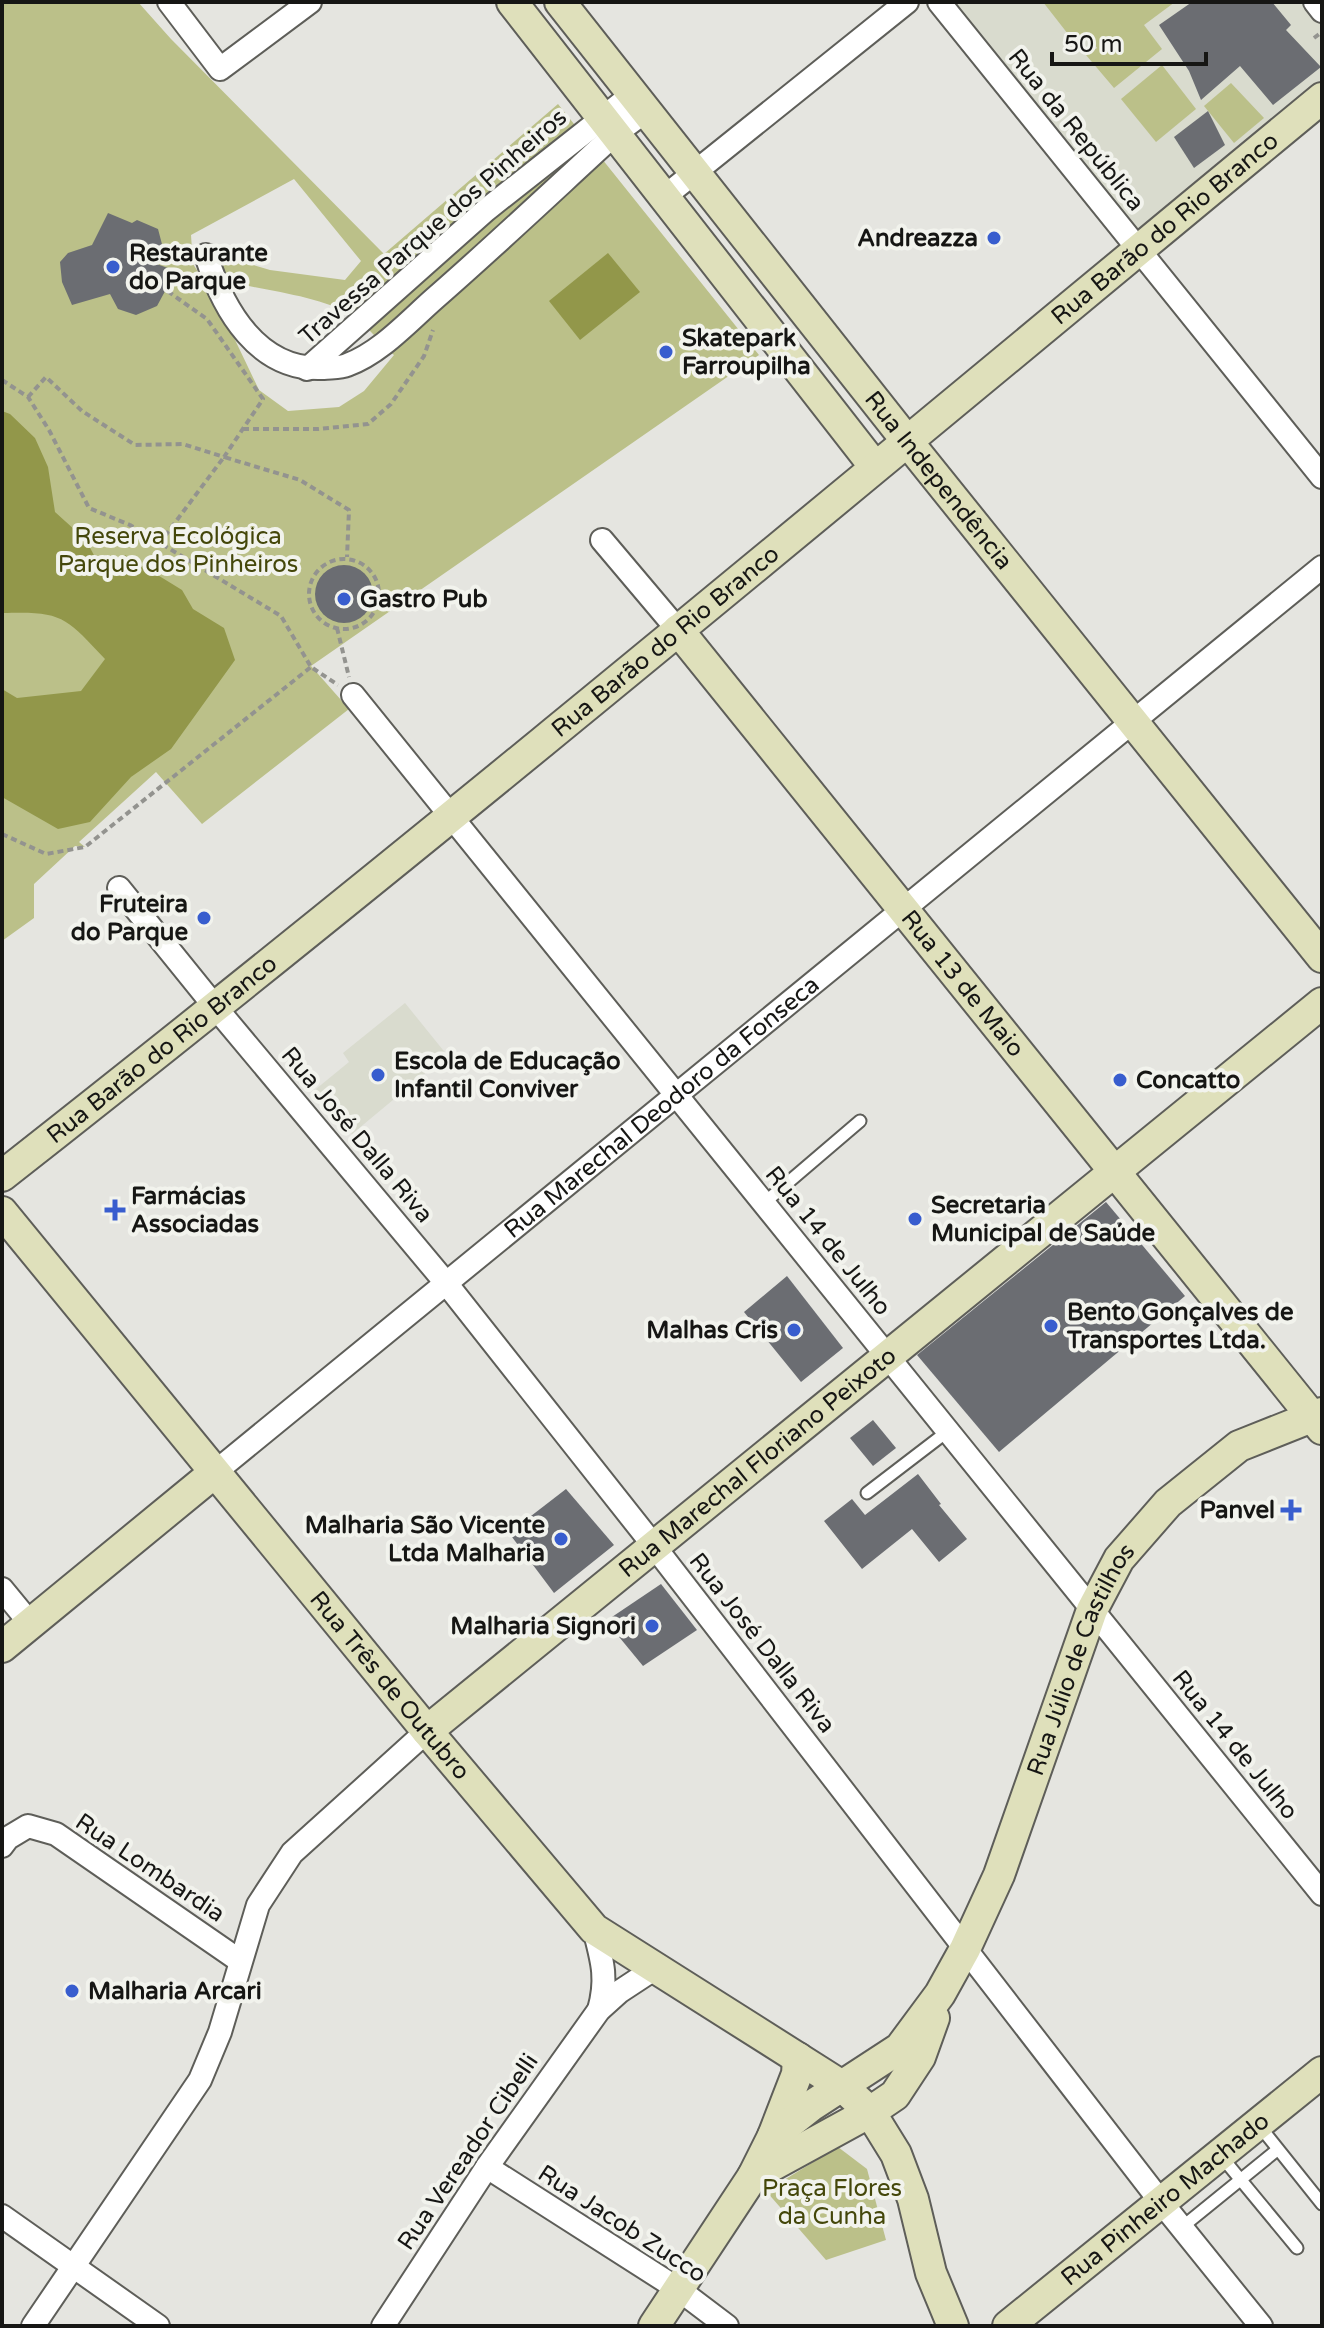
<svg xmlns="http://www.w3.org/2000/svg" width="1324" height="2328" font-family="'Varela Round',sans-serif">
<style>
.built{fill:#d9dbce}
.green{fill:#bbc089;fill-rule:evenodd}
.water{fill:#92974a}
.building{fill:#6b6d72}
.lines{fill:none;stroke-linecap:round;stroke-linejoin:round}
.lane-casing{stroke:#5e5e59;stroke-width:15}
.street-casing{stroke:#5e5e59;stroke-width:26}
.secondary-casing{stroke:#5e5e59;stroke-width:34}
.path{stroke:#93938f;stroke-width:4;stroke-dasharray:6 4;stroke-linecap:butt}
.lane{stroke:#fff;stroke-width:11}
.street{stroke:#fff;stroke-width:22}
.secondary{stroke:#dfe0bb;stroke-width:30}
.poi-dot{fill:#385dce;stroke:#f2f3ed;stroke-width:3}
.labels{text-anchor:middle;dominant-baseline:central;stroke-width:8;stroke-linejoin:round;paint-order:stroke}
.street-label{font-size:24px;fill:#161614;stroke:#f2f3ed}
.poi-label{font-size:24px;font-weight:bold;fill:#161614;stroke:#f2f3ed;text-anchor:start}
.park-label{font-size:24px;fill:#44470a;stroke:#f2f3ed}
</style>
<rect width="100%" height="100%" fill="#e5e5e0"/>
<g class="built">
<polygon points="951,2 1313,2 1322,12 1322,97 1142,240"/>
<polygon points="405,1003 447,1055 352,1134 316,1089 349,1062 343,1053"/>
</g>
<g class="green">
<path d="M2 2H138L171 39 384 254 558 104 759 355 311 666 349 709 202 824 156 772 79 842 85 847 75 846 34 884V918L2 941ZM294 179 361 261 345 280 270 270 243 262 221 263 220 279C260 291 318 294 353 316 363 322 384 346 394 355L364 391 339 407 288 411 259 390 215 298 193 264 191 235Z"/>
<polygon points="1043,2 1175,2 1144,25 1162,49 1114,88 1086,55 1097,48 1088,35 1075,43"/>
<polygon points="1162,65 1196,109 1156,142 1121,99"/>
<polygon points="1231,83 1264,118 1234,143 1204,106"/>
<polygon points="838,2147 867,2169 886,2240 826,2260 766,2191"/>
</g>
<g class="water">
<polygon points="608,253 640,292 580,340 549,301"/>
<path d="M2 411 10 414 35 438 48 467 55 512 86 540 97 561 112 564 125 555 182 590 193 609 224 628 235 660 171 749 131 777 90 822 58 829 2 797V689L17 698 81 691 105 659C65 616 62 611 2 613Z"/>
</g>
<g class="building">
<polygon points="1192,2 1272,2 1291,25 1286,30 1321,67 1273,105 1240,66 1201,100 1189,71 1159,25"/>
<polygon points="1208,111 1225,145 1194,168 1174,137"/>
<polygon points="108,213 132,223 137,220 158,229 163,248 154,263 176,271 157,306 136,315 118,309 110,294 72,305 62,282 60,262 68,253 92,245"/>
<circle cx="344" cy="594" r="29"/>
<polygon points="1106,1202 1185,1296 999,1452 917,1355"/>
<polygon points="787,1276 843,1348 801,1382 744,1312"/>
<polygon points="873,1420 896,1448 873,1466 850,1438"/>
<polygon points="918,1474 941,1504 939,1505 967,1539 939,1562 912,1529 862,1569 824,1521 852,1499 865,1515"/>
<polygon points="566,1489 614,1545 554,1593 509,1533"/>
<polygon points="661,1584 697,1630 643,1666 606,1621"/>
</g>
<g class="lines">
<defs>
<g id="lane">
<polyline points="764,1203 860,1121"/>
<polyline points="867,1493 948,1431"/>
<polyline points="1258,2124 1322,2204"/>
<polyline points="1221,2156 1297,2248"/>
<polyline points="1181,2228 1277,2150"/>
</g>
<g id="street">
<polyline points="169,2 220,69 310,2"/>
<polyline points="939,2 1322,477"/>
<polyline points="1315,2 1322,11"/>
<polyline points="664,197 907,2"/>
<path d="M206 255C223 310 258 371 323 368 331 367 340 368 347 365 380 353 408 322 434 299 496 245 555 189 615 134L646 111"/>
<polyline points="307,369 486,210 633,94"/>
<polyline points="602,540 678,630"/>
<polyline points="353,695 1322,1894"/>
<polyline points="119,888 216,1008 446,1283 654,1546 1161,2202 1261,2326"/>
<path id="s1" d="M214 1473 1322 567"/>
<polyline points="2,1589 30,1623"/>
<polyline points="2,1846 8,1838 28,1826 56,1834 240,1961"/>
<path d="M594 1929C602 1960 608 1978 599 2010"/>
<polyline points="487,2167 678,2289 727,2326"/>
<polyline points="2,2216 158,2326"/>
<polyline points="33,2326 200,2080 220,2032 258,1905 292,1853 427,1731"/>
<polyline points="383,2326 487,2167 599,2010 619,1992 654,1969"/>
</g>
<g id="secondary">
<polyline points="512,2 875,467"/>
<path id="s2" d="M560 2 907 441 1322 957"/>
<path id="s3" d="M678 630 1322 1429"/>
<path id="s4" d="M2 1176C449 825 884 460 1322 98"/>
<path id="s5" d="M2 1212 427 1731 594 1929 842 2086 870 2112 896 2154 913 2199 931 2273 953 2326"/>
<polyline points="2,1647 214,1473"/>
<path id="s6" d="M427 1731 1322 1003"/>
<polyline points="773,2136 797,2074 798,2058"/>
<polyline points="753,2176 870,2112 895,2095 920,2057 934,2018"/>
<path id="s7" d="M654 2326 753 2176 773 2136 811 2106 900 2048 940 1994 965 1949 999 1875 1092 1610 1119 1559 1168 1503 1239 1446 1322 1413"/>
<path id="s8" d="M1008 2326 1322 2072"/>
</g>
</defs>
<use href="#lane" class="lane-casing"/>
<use href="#street" class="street-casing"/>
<use href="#secondary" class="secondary-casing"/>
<g class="path">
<polyline points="1314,38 1322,32"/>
<polyline points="2,380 28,397 49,430 89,508 130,525 281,616 311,667 338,685"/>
<polyline points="28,397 46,377 82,411 135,445 183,444 224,457 263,399 207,319 166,290"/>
<polyline points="243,429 318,429 368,424 391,404 424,356 433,330"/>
<polyline points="159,544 224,457 300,480 349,510 347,557"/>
<circle cx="344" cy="594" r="35"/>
<polyline points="337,628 349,677"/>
<polyline points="2,834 46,854 85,847 311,667"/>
</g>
<use href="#lane" class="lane"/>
<use href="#street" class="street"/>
<use href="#secondary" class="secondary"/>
</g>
<g class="poi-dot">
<circle cx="994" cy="238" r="8"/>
<circle cx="113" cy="267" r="8"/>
<circle cx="666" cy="352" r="8"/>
<circle cx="344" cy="599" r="8"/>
<circle cx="204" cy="918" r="8"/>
<circle cx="378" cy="1075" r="8"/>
<circle cx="1120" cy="1080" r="8"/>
<path d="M111 1198h8v8h8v8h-8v8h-8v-8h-8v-8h8z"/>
<circle cx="915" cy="1219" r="8"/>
<circle cx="1051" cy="1326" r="8"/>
<circle cx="794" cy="1330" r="8"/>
<path d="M1287 1498h8v8h8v8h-8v8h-8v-8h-8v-8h8z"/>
<circle cx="561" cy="1539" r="8"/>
<circle cx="652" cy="1626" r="8"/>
<circle cx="72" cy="1991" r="8"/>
</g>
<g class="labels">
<g class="street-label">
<text transform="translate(1076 130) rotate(51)">Rua da República</text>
<text transform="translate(433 227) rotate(-41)">Travessa Parque dos Pinheiros</text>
<text stroke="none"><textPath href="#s4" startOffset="1500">Rua Barão do Rio Branco</textPath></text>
<text stroke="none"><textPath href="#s2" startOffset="610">Rua Independência</textPath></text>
<text stroke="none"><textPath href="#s4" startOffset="852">Rua Barão do Rio Branco</textPath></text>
<text stroke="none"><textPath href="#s3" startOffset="454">Rua 13 de Maio</textPath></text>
<text stroke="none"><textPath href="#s4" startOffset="204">Rua Barão do Rio Branco</textPath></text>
<text stroke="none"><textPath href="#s1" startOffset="578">Rua Marechal Deodoro da Fonseca</textPath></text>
<text transform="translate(357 1135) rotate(50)">Rua José Dalla Riva</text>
<text transform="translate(828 1241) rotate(51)">Rua 14 de Julho</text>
<text stroke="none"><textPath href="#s6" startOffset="426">Rua Marechal Floriano Peixoto</textPath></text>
<text transform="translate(762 1643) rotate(52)">Rua José Dalla Riva</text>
<text stroke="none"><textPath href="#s7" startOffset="810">Rua Júlio de Castilhos</textPath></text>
<text stroke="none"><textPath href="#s5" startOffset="612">Rua Três de Outubro</textPath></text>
<text transform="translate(1235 1745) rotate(51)">Rua 14 de Julho</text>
<text transform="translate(150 1868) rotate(34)">Rua Lombardia</text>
<text transform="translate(468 2152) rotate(-56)">Rua Vereador Cibelli</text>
<text stroke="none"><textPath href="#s8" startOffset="202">Rua Pinheiro Machado</textPath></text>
<text transform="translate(622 2224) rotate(33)">Rua Jacob Zucco</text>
</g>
<g class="poi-label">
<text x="978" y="238" text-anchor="end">Andreazza</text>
<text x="129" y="253">Restaurante<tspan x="129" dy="28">do Parque</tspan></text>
<text x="682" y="338">Skatepark<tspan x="682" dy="28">Farroupilha</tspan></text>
<text x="360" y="599">Gastro Pub</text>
<text x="188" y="904" text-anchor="end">Fruteira<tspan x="188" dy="28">do Parque</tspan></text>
<text x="394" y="1061">Escola de Educação<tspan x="394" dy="28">Infantil Conviver</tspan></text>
<text x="1136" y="1080">Concatto</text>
<text x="131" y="1196">Farmácias<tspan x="131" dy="28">Associadas</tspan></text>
<text x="931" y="1205">Secretaria<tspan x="931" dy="28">Municipal de Saúde</tspan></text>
<text x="1067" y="1312">Bento Gonçalves de<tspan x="1067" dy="28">Transportes Ltda.</tspan></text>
<text x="778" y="1330" text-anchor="end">Malhas Cris</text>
<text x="1275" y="1510" text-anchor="end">Panvel</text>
<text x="545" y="1525" text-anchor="end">Malharia São Vicente<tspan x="545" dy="28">Ltda Malharia</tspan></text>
<text x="636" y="1626" text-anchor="end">Malharia Signori</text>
<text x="88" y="1991">Malharia Arcari</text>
</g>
<g class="park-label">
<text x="178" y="536">Reserva Ecológica<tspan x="178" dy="28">Parque dos Pinheiros</tspan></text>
<text x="832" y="2188">Praça Flores<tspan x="832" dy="28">da Cunha</tspan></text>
</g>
</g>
<rect width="1324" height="2328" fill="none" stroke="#161614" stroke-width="8"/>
<path d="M1052 52v12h154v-12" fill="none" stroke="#161614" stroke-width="4"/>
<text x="1064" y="52" font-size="24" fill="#161614" stroke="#f2f3ed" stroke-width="6" paint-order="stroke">50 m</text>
</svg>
